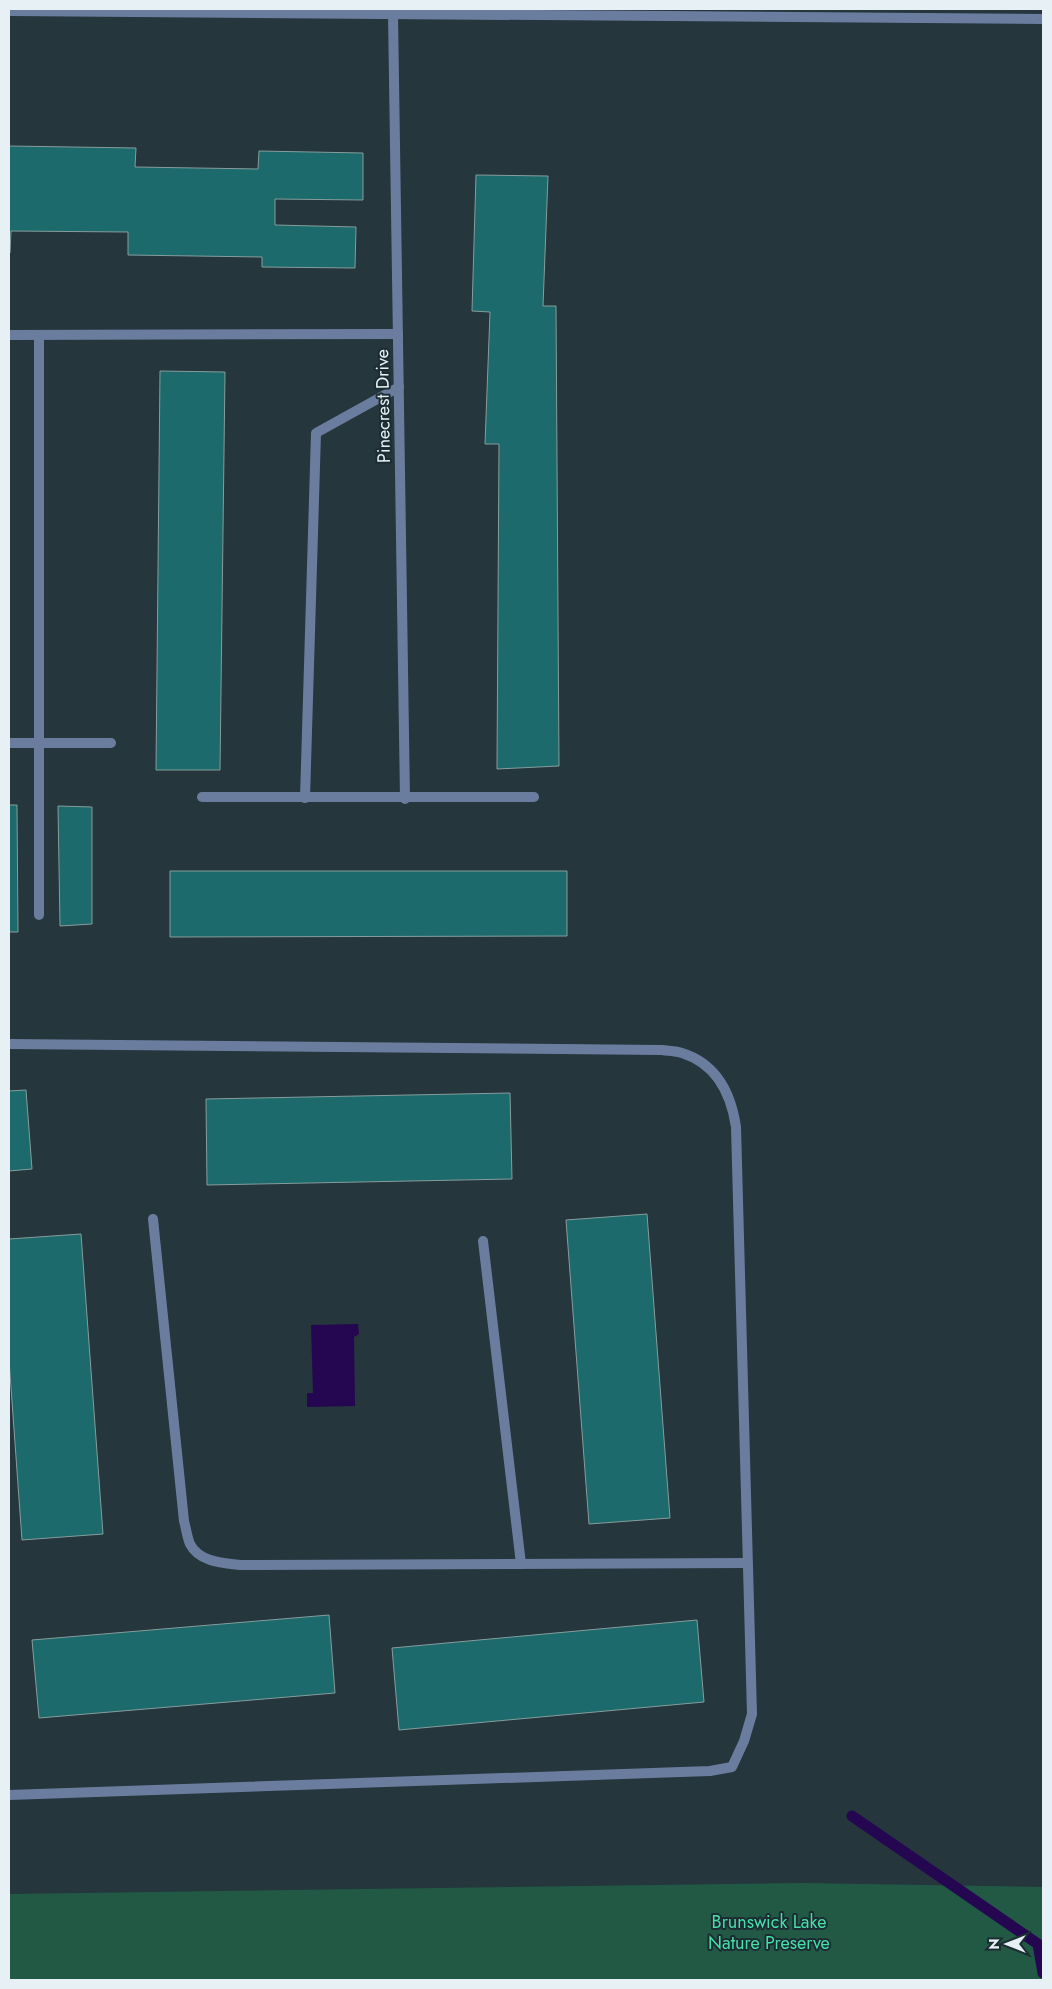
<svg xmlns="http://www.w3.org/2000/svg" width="1052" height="1989" font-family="Jost,sans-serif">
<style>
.green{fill:#215944}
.water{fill:#250651}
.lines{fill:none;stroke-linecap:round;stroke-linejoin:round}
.stream{stroke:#250651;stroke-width:11}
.building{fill:#1c6a6b;stroke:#869d9d}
.service{stroke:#6b7d9e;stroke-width:10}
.minor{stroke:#6b7d9e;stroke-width:10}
.tertiary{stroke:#6b7d9e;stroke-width:10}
.labels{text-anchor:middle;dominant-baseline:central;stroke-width:4;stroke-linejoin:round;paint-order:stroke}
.street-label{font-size:18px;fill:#e6f0f5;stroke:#1c2c33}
.park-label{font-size:18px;fill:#46dfa8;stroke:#1c2c33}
</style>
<rect width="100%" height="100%" fill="#25363d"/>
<polygon class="green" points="803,1883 1043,1887 1043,1980 9,1980 9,1894"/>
<polygon class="water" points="358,1324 359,1334 354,1337 355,1406 307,1407 307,1393 313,1393 311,1325"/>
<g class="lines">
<polyline class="stream" points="852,1816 1038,1944 1043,1973"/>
</g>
<g class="building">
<polygon points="9,146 136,148 135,167 258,169 259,151 363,153 363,200 275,199 275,225 356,227 355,268 262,267 262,257 128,255 128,232 11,231 10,253 9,253"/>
<polygon points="476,175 548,176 543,306 556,306 559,766 497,769 499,444 485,444 490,312 472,311"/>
<polygon points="160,371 225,372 220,770 156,770"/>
<polygon points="9,805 17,805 18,932 9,932"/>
<polygon points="58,806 92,807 92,924 60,926"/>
<polygon points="170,871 567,871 567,936 170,937"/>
<polygon points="26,1090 32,1169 9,1171 9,1091"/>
<polygon points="510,1093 512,1179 207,1185 206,1099"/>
<polygon points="647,1214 670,1518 589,1524 566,1220"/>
<polygon points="81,1234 103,1534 22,1540 9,1360 9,1239"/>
<polygon points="329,1615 335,1693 39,1718 32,1640"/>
<polygon points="697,1620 704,1702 399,1730 392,1648"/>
</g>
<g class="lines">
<g class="service">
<polyline points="9,335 398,334"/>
<polyline points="39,335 39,915"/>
<polyline points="9,743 111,743"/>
<polyline points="202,797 534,797"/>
<polyline points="305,798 316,433 399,387"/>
<path d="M9 1044 662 1050C668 1051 676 1051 682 1053 717 1064 731 1093 736 1127L752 1714 744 1741 732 1767 710 1771 9 1795"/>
<path d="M153 1219 184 1521C186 1528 187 1537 190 1544 199 1562 223 1563 240 1565L747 1563"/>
<polyline points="483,1241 521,1564"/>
</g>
<polyline class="minor" points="393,14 405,799"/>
<polyline class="tertiary" points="9,11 1043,19"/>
</g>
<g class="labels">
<g class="street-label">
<text transform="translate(383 406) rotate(-91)">Pinecrest Drive</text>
</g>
<g class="park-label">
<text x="769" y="1922">Brunswick Lake<tspan x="769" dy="21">Nature Preserve</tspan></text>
</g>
</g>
<rect width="1052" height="1989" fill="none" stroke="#e6f0f5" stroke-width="20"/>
<g transform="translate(1007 1944) rotate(270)" stroke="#1c2c33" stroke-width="4" paint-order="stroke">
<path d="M0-4L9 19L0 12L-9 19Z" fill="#e6f0f5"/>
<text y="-8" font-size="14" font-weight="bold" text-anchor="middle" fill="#e6f0f5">N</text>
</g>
</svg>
